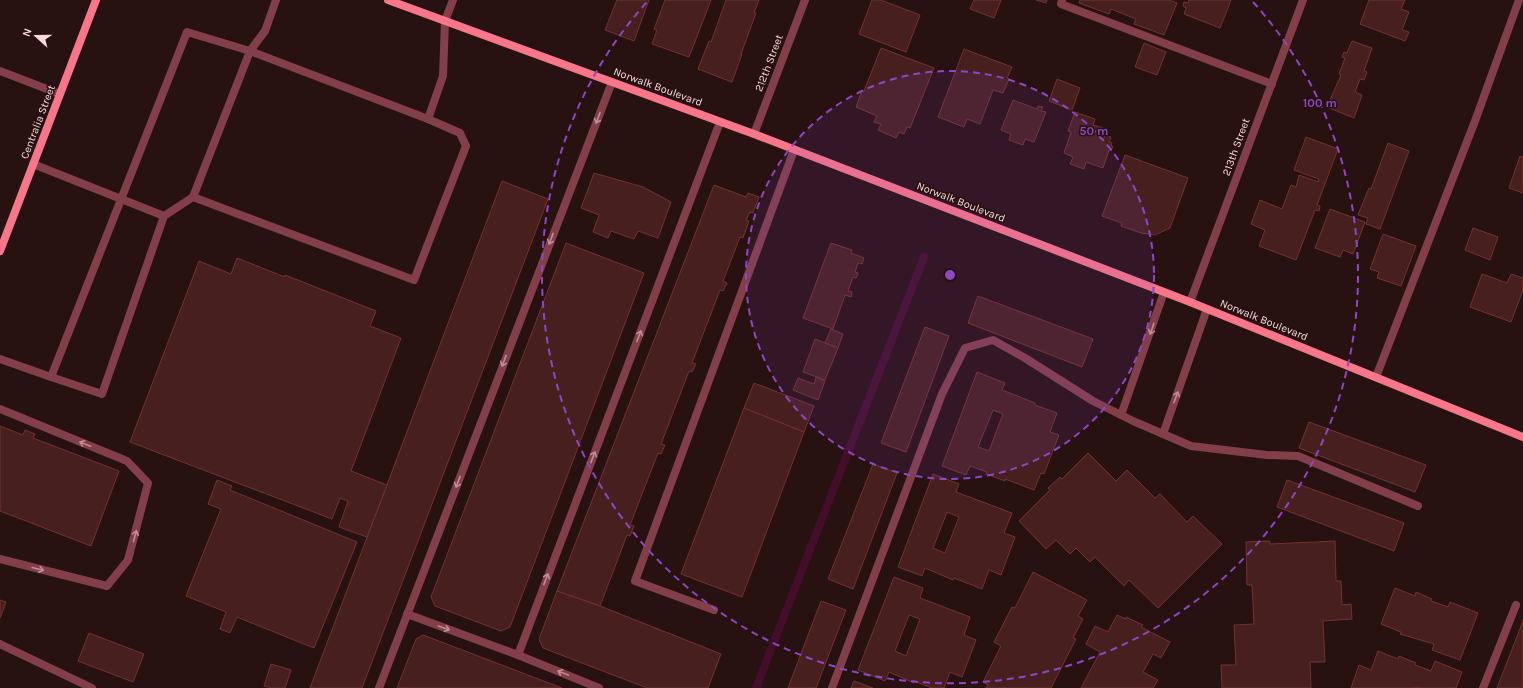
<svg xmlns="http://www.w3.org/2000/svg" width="1523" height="688" font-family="Karla,sans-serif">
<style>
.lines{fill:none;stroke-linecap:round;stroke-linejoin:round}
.stream{stroke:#440e2b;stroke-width:8}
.building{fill:#471f1e;stroke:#723332;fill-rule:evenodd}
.lane{stroke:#833f49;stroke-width:8}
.street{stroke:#833f49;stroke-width:8}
.secondary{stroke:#f7768a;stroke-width:8}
.oneway{stroke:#c08c92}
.ring{fill:none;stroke:#8e46c3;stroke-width:2;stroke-dasharray:7 5}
.labels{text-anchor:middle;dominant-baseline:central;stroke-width:3;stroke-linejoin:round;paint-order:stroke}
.street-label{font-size:11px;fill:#fdd9dc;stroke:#271111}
.centre{fill:#8e46c3;stroke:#271111;stroke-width:2}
.ring-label{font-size:12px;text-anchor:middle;font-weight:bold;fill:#8e46c3;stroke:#271111;stroke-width:3;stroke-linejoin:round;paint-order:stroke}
</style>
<rect width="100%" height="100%" fill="#271111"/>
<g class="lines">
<polyline class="stream" points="756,688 924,257"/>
</g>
<g class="building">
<polygon points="617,0 649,0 634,41 605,30"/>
<polygon points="665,0 711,0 689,57 652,44 657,30 654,29"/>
<polygon points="726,0 759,0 754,13 756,13 741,54 742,54 732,82 698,69 709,41 711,42"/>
<polygon points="872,0 881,0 920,15 906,52 859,34"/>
<polygon points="974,0 1001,0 994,18 970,9"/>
<polygon points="1036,0 1047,0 1046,3"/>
<polygon points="1080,0 1169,0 1177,3 1164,35 1134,24 1136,19 1111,9 1109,14 1079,3"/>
<polygon points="1189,0 1231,0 1220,28 1184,14 1186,8 1183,6 1184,2 1188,3"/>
<polygon points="1369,0 1405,0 1401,9 1409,12 1402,30 1409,32 1405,41 1360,24"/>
<polygon points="1352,41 1372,48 1364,71 1367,72 1364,80 1360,79 1355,92 1362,95 1354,118 1327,107 1341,75 1339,74 1345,58 1342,57 1344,52 1347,53"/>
<polygon points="1144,43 1166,52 1157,75 1135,67"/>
<polygon points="881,48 934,68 910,128 907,127 904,134 899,132 896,138 878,130 881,124 874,122 877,116 856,107 862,91 864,91"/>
<polygon points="964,49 1012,67 1007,78 1009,79 1003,93 993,90 980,124 967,119 964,127 938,117"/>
<polygon points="1057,79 1080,88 1072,110 1049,101"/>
<polygon points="1013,100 1037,109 1038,106 1043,107 1041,111 1046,112 1034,142 1025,139 1023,145 1009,140 1011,134 1001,130"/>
<polygon points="1075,112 1095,119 1093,125 1103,128 1099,138 1103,140 1105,135 1111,137 1109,142 1112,143 1111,146 1113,146 1111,151 1109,150 1103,168 1086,162 1084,169 1070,164 1073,157 1064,153 1071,132 1068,131"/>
<polygon points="1306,137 1338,149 1317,205 1320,206 1319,211 1315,210 1296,260 1259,246 1265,230 1251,224 1260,200 1282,209 1291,185 1296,187 1299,175 1318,182 1319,179 1294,170"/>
<polygon points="1388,143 1409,151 1380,229 1366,224 1368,218 1358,215 1369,188 1371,189"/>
<polygon points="1125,155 1188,178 1170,228 1155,235 1141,233 1121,226 1122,223 1102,216"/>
<polygon points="1520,156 1523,157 1523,193 1509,188"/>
<polygon points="594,173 643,187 671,202 658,238 638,231 634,239 611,231 608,238 593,232 599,215 581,208"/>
<polygon points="502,181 548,199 362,688 310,688"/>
<polygon points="714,185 746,197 748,193 759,197 753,213 750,212 746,220 749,221 743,238 740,237 723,281 727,283 723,291 720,290 692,363 696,364 692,372 689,371 661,444 665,445 661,454 658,453 630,525 634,526 630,536 627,535 600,606 557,591"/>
<polygon points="1330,209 1365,222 1353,254 1343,250 1340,257 1315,248"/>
<polygon points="1473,228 1498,237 1490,260 1465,250"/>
<polygon points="1383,234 1416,246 1401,286 1377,278 1379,272 1370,269"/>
<polygon points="566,243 644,273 510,627 501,631 435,606 431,597"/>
<polygon points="831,243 852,250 851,253 864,258 862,264 858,263 855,272 858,273 856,278 853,277 848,291 852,292 851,297 845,295 833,329 803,318"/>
<polygon points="237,258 285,277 285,275 376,311 370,326 401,338 351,471 387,485 367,537 339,527 348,501 340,498 332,519 130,442 199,261 231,274"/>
<polygon points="1482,274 1507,283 1511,274 1523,278 1523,290 1511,322 1470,307"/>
<polygon points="978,296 1093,339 1082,367 968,323"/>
<polygon points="925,327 949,336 906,452 881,443"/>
<polygon points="831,329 843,334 838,348 825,343"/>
<polygon points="815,339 838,348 825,380 803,372"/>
<path d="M977 372 1005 383 1002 390 1035 403V405L1057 413 1050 432 1059 435 1044 474 1041 473 1034 490 1005 479V481L986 474 987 472 970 466 966 475 942 466ZM993 410 1003 414 989 451 978 447Z"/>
<polygon points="816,377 825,381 818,400 793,390 798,378 814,384"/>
<polygon points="754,383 814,406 804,432 744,408"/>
<polygon points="744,408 804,432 742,597 681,574"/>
<polygon points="1309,422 1426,465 1415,492 1299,448"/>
<polygon points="0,426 23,435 25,430 35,434 33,438 119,471 91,546 0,511"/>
<polygon points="1088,453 1116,481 1127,470 1155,498 1160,494 1187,522 1193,516 1222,544 1158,608 1129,580 1124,586 1095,557 1090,562 1076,548 1070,554 1056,540 1046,549 1019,521 1050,490 1048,488 1060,477 1062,479"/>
<polygon points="873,464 897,473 853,589 828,579"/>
<path d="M933 474 959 484 956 492 1012 513 1004 533 1015 537 1001 575 989 570 982 589 954 578 953 580 925 568 922 576 898 567ZM947 512 959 517 945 553 933 548Z"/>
<polygon points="217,480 232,486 230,490 357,542 314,648 237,617 230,633 220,629 226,612 186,596 221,509 208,504"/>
<polygon points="1287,480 1404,523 1394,551 1277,507"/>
<polygon points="1270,541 1270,544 1335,541 1336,581 1341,581 1342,605 1351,604 1352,619 1323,621 1325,662 1310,662 1311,688 1222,688 1221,665 1236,665 1234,625 1254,624 1252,585 1247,585 1246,542"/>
<polygon points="1033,572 1087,600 1078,616 1083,619 1073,638 1076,639 1051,688 986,688 988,685 983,682 1001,646 994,642 1012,607 1015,608"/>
<path d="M894 577 923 588 920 598 970 617 964 635 976 640 962 677 950 672 944 688H932L914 681V683L889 672 885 681 858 670ZM909 615 920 619 906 656 895 651Z"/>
<polygon points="1395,588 1415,596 1416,592 1432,599 1431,601 1448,607 1450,602 1478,613 1460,660 1432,650 1434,644 1400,634 1401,632 1381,624"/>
<polygon points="557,591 600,606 721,654 708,688 647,688 543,648 539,639"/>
<polygon points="0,600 6,602 0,618"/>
<polygon points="821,601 846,610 816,688 788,688"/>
<polygon points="1117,615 1126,619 1126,617 1143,625 1141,627 1170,642 1161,658 1153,654 1143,672 1158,680 1153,688 1081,688 1100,652 1086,644 1095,626 1108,632"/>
<polygon points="1523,621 1523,688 1497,688"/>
<polygon points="89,633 144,654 133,682 78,661"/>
<polygon points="423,635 562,688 397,688 416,639"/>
<polygon points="1378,651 1398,659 1399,656 1416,663 1415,665 1431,671 1435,661 1462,672 1456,688 1419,688 1416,687 1415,688 1351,688 1359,665 1371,670"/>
<polygon points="271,664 291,670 285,688 272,688 264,686"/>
<polygon points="854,681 873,688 851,688"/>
</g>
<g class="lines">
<g class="lane">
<polyline points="1062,0 1061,4 1272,84"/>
<polyline points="428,119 443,76 445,21"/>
<polyline points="33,164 164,216 193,197 414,280 466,146 460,133 428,119 250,51 187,32 51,377 102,394 164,216"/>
<polyline points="193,197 250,51 265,31 276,0"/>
<polyline points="0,359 51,377"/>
<polyline points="1376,377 1475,121 1519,0"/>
<polyline points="0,409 127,461 148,483 128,560 107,586 0,559"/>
<polyline points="714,610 635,581 794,150"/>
<polyline points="407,614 518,655"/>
<polyline points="0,644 92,688"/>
<polyline points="379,688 612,82"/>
<polyline points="599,688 518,655 720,122"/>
</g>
<g class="street">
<polyline points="445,21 453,0"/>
<polyline points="0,71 60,94"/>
<polyline points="754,134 805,0"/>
<polyline points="1190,302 1303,0"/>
<polyline points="1121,415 1164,292"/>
<polyline points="1163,434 1207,309"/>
<polyline points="832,688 942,394 965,348 993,340 1025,358 1093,401 1133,421 1191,446 1267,455 1298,456 1418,506"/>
<polyline points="1483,688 1516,605"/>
</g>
<g class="secondary">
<polyline points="388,0 754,134 1190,302 1523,437"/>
<polyline points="0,251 96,0"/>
</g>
</g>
<defs><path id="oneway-shaft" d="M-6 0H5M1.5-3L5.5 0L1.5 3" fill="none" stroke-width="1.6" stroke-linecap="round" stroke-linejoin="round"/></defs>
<g class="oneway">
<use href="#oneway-shaft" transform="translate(598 118) rotate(111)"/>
<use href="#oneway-shaft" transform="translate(551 239) rotate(111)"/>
<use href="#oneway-shaft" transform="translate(1152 329) rotate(109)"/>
<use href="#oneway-shaft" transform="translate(639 336) rotate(-69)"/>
<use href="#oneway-shaft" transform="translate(504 361) rotate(111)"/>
<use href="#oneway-shaft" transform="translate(1176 397) rotate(-70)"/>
<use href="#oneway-shaft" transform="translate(85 444) rotate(-158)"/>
<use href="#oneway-shaft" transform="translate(593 457) rotate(-69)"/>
<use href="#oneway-shaft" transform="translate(458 482) rotate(111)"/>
<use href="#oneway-shaft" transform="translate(135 536) rotate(-75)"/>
<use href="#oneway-shaft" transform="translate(38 569) rotate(14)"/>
<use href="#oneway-shaft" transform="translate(546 579) rotate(-69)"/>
<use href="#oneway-shaft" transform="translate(444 628) rotate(20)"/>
<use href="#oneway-shaft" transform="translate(563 673) rotate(-158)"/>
</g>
<circle cx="950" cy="275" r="204" fill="#8e46c3" fill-opacity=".12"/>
<g class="ring">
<circle cx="950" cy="275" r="204"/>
<path d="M1253 2A408 408 0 1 1 647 2"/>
</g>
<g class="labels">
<g class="street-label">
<text transform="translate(769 63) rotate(-69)">212th Street</text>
<text transform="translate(658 87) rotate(20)">Norwalk Boulevard</text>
<text transform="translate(38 122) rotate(-69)">Centralia Street</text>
<text transform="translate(1236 147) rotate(-70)">213th Street</text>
<text transform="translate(961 202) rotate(21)">Norwalk Boulevard</text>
<text transform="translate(1264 320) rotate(22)">Norwalk Boulevard</text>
</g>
</g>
<circle cx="950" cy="275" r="6" class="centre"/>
<g class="ring-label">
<text x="1320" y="107">100 m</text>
<text x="1094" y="135">50 m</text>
</g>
<g transform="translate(36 36) rotate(291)" stroke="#271111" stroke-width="3" paint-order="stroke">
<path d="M0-3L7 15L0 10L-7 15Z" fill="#fdd9dc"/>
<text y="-6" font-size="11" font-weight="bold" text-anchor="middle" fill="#fdd9dc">N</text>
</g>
</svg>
